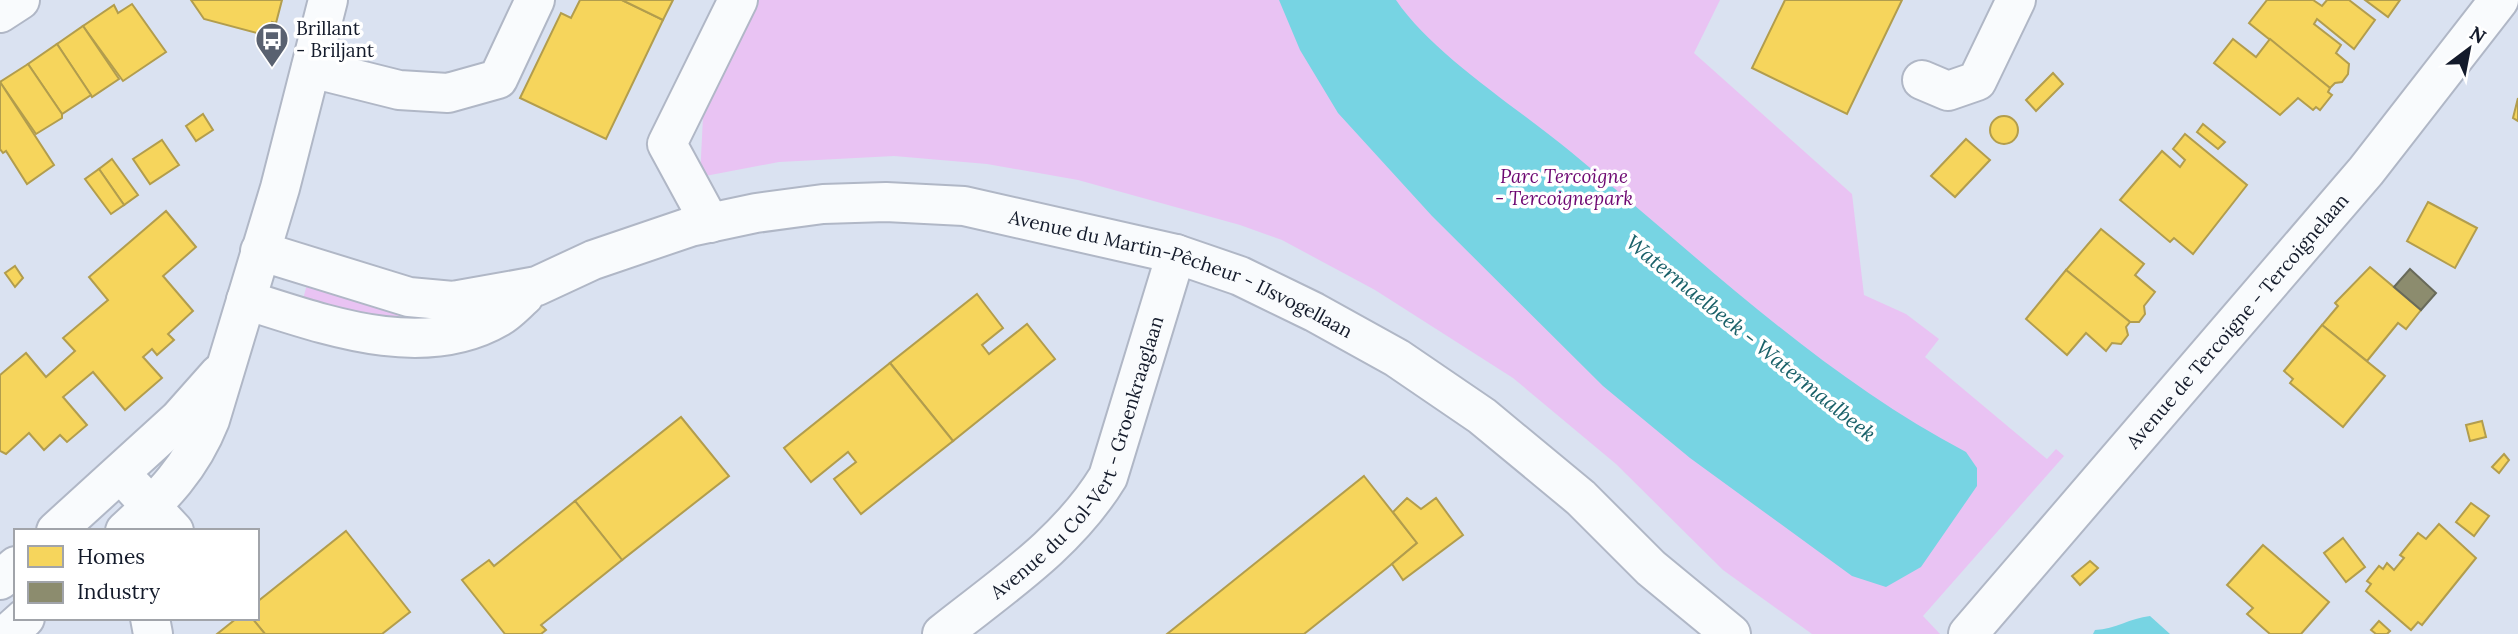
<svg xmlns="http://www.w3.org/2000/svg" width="2518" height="634" font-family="Lora,serif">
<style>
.green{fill:#e9c3f3}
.water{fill:#77d4e3}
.homes{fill:#f6d55c;stroke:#b29d4d;stroke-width:2}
.industry{fill:#8c8c6e;stroke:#686a5a;stroke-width:2}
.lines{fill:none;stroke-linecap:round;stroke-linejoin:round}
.minor-casing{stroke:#b0b7c6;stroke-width:42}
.minor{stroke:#f9fbfd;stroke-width:38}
.labels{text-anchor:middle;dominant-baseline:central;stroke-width:7;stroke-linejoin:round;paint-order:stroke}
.poi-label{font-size:19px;fill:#141b2b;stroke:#fff;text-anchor:start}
.park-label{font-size:19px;font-style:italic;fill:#6d0771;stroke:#fff}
.street-label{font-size:19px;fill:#141b2b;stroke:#fff}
.water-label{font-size:21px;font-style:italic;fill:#1a6169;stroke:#fff}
</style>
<rect width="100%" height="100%" fill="#dae2f1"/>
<g class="green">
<polygon points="757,0 1720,0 1694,53 1852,194 1864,295 1906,314 1939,339 1925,357 2047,459 2056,449 2064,456 1923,616 1940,634 1812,634 1723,570 1616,464 1513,378 1375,290 1282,240 1240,225 1078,180 987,164 894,156 779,162 700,177 703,117"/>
<polygon points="308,281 400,313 400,316 395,323 303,299"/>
</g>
<g class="water">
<path d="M1279 0H1396C1433 55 1518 108 1571 152 1699 257 1819 375 1966 452L1977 468V486L1921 567 1886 587 1852 576 1690 458 1603 386 1432 216 1338 113 1300 50Z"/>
<path d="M2150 616 2170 634H2093L2095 630C2116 629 2130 618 2150 616Z"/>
</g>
<g class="homes">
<polygon points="191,0 282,0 276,23 272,22 268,36 204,19"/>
<polygon points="580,0 622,0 663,20 606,139 520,98 561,13 571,18"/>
<polygon points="622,0 673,0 663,20"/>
<polygon points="1785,0 1902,0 1847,114 1752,68"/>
<polygon points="2267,0 2313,0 2322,6 2327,0 2349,0 2375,20 2354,49 2317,19 2314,24 2341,45 2336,53 2349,64 2348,74 2342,82 2335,83 2330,88 2249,23"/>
<polygon points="2365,0 2400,0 2388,17"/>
<polygon points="132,4 166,52 123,81 83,26 114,5 118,13"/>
<polygon points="83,26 119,79 92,97 57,44"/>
<polygon points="2233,39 2256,57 2270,39 2330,88 2328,92 2332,95 2320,110 2316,107 2313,110 2298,98 2280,115 2214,63"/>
<polygon points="57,44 91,95 62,114 28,64"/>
<polygon points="28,64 62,114 62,118 36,134 0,82"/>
<polygon points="2053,73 2063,84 2036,111 2026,100"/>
<polygon points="0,82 54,165 27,184 6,151 3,153 0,149"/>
<polygon points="2518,98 2518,121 2513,118"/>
<polygon points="203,114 213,130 196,141 186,126"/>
<circle cx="2004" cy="130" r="14"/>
<polygon points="2203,124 2225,142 2218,149 2197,132"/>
<polygon points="2185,134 2247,185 2193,254 2174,238 2170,242 2120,200 2162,151 2180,167 2185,160 2173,149"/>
<polygon points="1966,139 1990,160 1955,197 1931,176"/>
<polygon points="162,140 179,165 150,184 133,159"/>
<polygon points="112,159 138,195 124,205 99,169"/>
<polygon points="99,169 124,205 111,214 85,179"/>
<polygon points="2428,202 2477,228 2455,268 2407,241"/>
<polygon points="166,211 196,247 163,276 193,311 168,334 174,340 157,355 152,349 143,357 162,378 125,410 93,372 63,397 87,425 67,442 60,435 44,450 29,433 6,454 0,451 0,375 26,353 46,377 75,351 63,338 108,300 89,277"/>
<polygon points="2101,229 2144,264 2135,275 2155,292 2144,306 2145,314 2139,322 2130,322 2066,270"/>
<polygon points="15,266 23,278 15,287 5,273"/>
<polygon points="2370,267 2421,310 2406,329 2398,323 2367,361 2322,325 2338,306 2335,303"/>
<polygon points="2066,270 2130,322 2126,327 2128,335 2121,344 2112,343 2106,351 2086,333 2067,355 2026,319"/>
<polygon points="977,294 1003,328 982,345 989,354 1027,324 1055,359 953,441 890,363"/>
<polygon points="2322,325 2385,376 2343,427 2290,383 2293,379 2284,371"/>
<polygon points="890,363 953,441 861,514 834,479 856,462 848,452 811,482 784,448"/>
<polygon points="681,417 729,476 622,560 575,501"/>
<polygon points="2482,421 2486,437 2470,441 2466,425"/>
<polygon points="2504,454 2509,460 2499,473 2492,467"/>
<polygon points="1364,476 1417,543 1392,564 1304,634 1167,634"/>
<polygon points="1407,498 1421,509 1436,498 1463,535 1403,580 1392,564 1417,543 1393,512"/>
<polygon points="575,501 622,560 541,625 546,630 541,634 505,634 462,580 489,560 494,566"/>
<polygon points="2471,503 2489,516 2474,536 2456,522"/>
<polygon points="2439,524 2476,558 2422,625 2418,622 2411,630 2366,591 2371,584 2367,581 2379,566 2383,569 2387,563 2394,570 2404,558 2400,555 2418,533 2426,539"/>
<polygon points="346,531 410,612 382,634 265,634 252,618 257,618 257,602"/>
<polygon points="2343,538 2365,567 2346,582 2324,553"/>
<polygon points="2263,545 2329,602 2301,634 2270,634 2247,614 2253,608 2227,585"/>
<polygon points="2090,561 2098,568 2080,585 2072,576"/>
<polygon points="237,618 252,618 265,634 217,634"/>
<polygon points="2379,621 2390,631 2387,634 2376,634 2371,630"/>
</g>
<polygon class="industry" points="2410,269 2436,293 2421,310 2394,287"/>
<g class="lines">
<defs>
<g id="minor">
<polyline points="0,13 20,0"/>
<polyline points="311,68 399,90 448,93 498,79 535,0"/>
<polyline points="1922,80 1948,91 1977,81 2016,0"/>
<polyline points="710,223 667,144 738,0"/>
<path id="s1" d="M260 251 409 297 453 301 537 286 593 260 690 227 756 213 823 204 886 202 964 206 1176 254 1240 276 1314 312 1397 358 1482 416 1581 498 1651 568 1731 634"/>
<path d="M246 300C323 324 422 362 499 317 508 312 516 303 524 296"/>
<polyline points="134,488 174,531"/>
<polyline points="56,531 179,419 219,374"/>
<path d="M125 531C162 497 191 468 210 420L280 188 328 0"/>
<polyline points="0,580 16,566"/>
<polyline points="150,618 153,634"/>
<polyline points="7,634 25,618"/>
<path id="s2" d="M942 634C1002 586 1067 544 1108 477L1176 254"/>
<path id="s3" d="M1968 634 2366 171 2499 0"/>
</g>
</defs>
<use href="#minor" class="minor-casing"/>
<use href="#minor" class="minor"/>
</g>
<defs>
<symbol id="bus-pin" viewBox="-11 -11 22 30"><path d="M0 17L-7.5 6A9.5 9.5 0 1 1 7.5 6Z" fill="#596170" stroke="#fff"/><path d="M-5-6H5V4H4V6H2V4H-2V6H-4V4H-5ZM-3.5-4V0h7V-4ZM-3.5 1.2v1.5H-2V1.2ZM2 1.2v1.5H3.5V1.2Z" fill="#fff"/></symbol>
</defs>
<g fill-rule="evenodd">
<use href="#bus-pin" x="253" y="20" width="38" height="52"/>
</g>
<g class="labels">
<g class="poi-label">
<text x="296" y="28">Brillant<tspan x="296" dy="22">- Briljant</tspan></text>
</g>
<g class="park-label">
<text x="1564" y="176">Parc Tercoigne<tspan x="1564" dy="22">- Tercoignepark</tspan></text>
</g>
<g class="street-label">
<text stroke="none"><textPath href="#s1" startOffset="954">Avenue du Martin-Pêcheur - IJsvogellaan</textPath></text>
<text stroke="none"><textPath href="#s3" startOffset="413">Avenue de Tercoigne - Tercoignelaan</textPath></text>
<text stroke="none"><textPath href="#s2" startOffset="231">Avenue du Col-Vert - Groenkraaglaan</textPath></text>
</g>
<g class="water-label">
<text transform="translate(1751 338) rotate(39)">Watermaelbeek - Watermaalbeek</text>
</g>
</g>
<rect x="14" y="529" width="245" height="91" fill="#ffffff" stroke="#a1a4aa" stroke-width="2"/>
<rect x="28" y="546" width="35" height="21" fill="#f6d55c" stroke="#a1a4aa" stroke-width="2"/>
<text x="77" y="564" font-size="21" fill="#141b2b">Homes</text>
<rect x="28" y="582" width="35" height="21" fill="#8c8c6e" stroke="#a1a4aa" stroke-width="2"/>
<text x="77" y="599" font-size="21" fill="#141b2b">Industry</text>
<g transform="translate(2469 49) rotate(32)" stroke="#ffffff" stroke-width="5" paint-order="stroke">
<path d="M0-5L12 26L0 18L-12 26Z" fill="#141b2b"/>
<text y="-10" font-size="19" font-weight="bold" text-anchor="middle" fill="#141b2b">N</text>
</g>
</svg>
